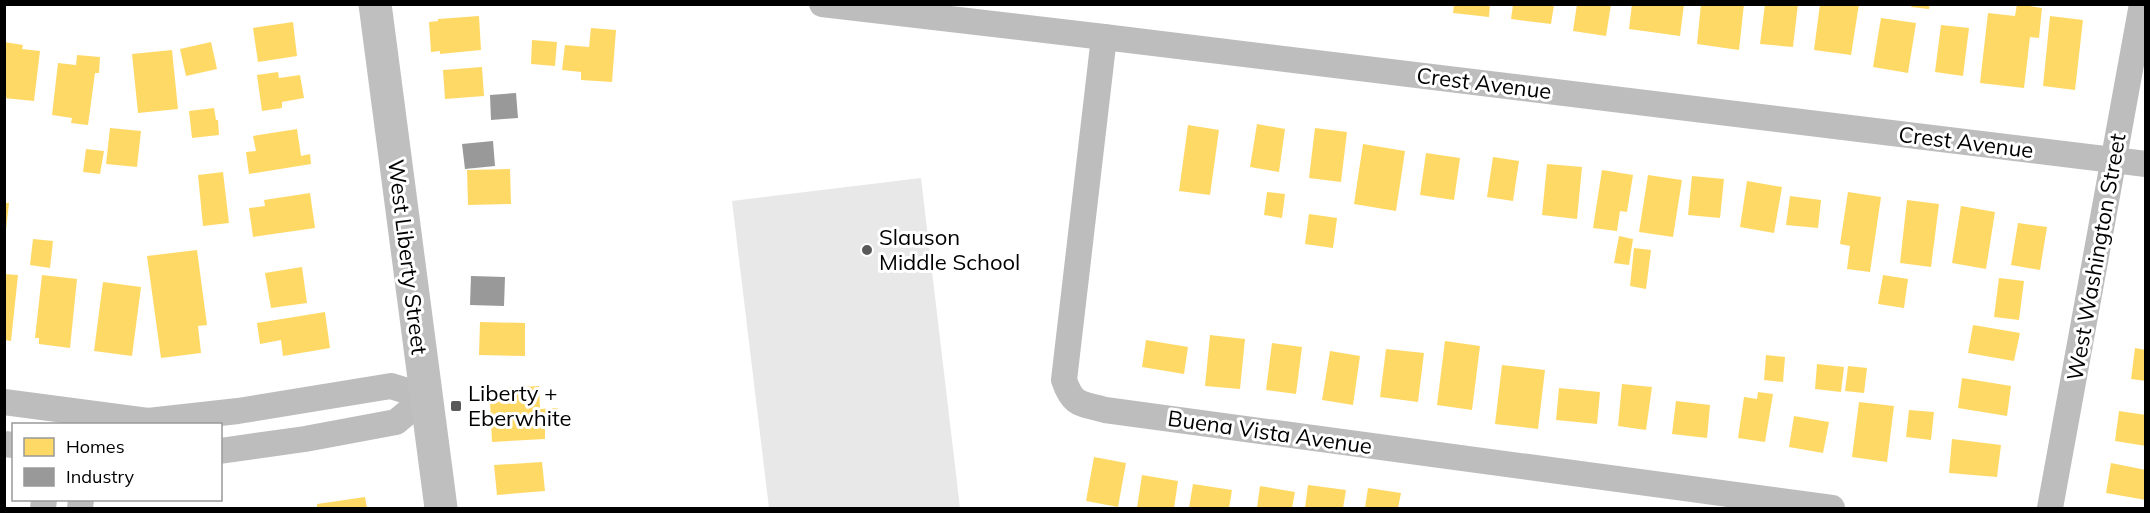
<svg xmlns="http://www.w3.org/2000/svg" width="2150" height="513" font-family="Mulish,sans-serif">
<style>
.garden{fill:#e8e8e8}
.homes{fill:#ffd966}
.industry{fill:#999}
.lines{fill:none;stroke-linecap:round;stroke-linejoin:round}
.street{stroke:#bdbdbd;stroke-width:26}
.secondary{stroke:#bfbfbf;stroke-width:33}
.poi-dot{fill:#595959;stroke:#fff;stroke-width:2}
.labels{text-anchor:middle;dominant-baseline:central;stroke-width:6;stroke-linejoin:round;paint-order:stroke}
.street-label{font-size:22px;fill:#000;stroke:#fff}
.poi-label{font-size:22px;fill:#000;stroke:#fff;text-anchor:start}
</style>
<rect width="100%" height="100%" fill="#fff"/>
<polygon class="garden" points="921,178 960,508 769,508 732,201"/>
<g class="homes">
<polygon points="1454,4 1490,4 1489,17 1453,13"/>
<polygon points="1577,4 1611,4 1606,36 1573,31"/>
<polygon points="1632,4 1684,4 1680,36 1629,29"/>
<polygon points="1701,4 1744,4 1739,50 1697,44"/>
<polygon points="1765,4 1798,4 1793,47 1760,44"/>
<polygon points="1820,4 1859,4 1851,55 1814,50"/>
<polygon points="1912,4 1930,4 1929,9 1911,7"/>
<polygon points="2017,4 2042,8 2039,38 2030,37 2024,88 1980,83 1988,13 2015,16"/>
<polygon points="1513,5 1554,5 1551,24 1511,19"/>
<polygon points="479,16 481,50 440,54 440,51 431,52 429,22 438,21 438,19"/>
<polygon points="2050,16 2083,20 2075,90 2043,86"/>
<polygon points="1881,18 1916,23 1908,73 1873,67"/>
<polygon points="293,22 297,56 258,62 253,28"/>
<polygon points="1941,25 1969,28 1963,76 1935,72"/>
<polygon points="591,28 616,30 612,82 581,80 581,72 562,70 565,45 589,47"/>
<polygon points="532,40 557,42 555,66 531,64"/>
<polygon points="4,42 23,45 22,49 40,51 34,101 4,98"/>
<polygon points="211,42 217,69 186,76 180,49"/>
<polygon points="172,50 178,109 138,113 132,54"/>
<polygon points="77,55 100,57 99,73 95,73 88,125 71,123 72,118 52,115 58,63 76,65"/>
<polygon points="482,67 484,96 445,99 443,70"/>
<polygon points="278,72 279,78 300,75 304,98 282,102 282,108 262,111 257,75"/>
<polygon points="214,108 216,120 218,120 219,135 192,138 189,111"/>
<polygon points="1257,124 1285,129 1279,172 1250,167"/>
<polygon points="1188,125 1219,130 1210,195 1179,191"/>
<polygon points="110,128 141,131 137,167 106,164"/>
<polygon points="1315,128 1347,132 1341,182 1309,178"/>
<polygon points="297,129 301,156 310,154 311,164 249,174 246,152 256,151 253,136"/>
<polygon points="1363,144 1405,151 1396,211 1354,204"/>
<polygon points="86,149 104,151 100,174 83,172"/>
<polygon points="1426,153 1460,158 1454,200 1420,195"/>
<polygon points="1493,157 1519,161 1513,201 1487,197"/>
<polygon points="1547,164 1582,167 1577,219 1542,215"/>
<polygon points="510,169 511,204 468,205 467,170"/>
<polygon points="1602,170 1633,175 1627,212 1620,211 1617,231 1593,228"/>
<polygon points="223,172 229,223 203,226 198,175"/>
<polygon points="1648,175 1682,180 1673,237 1639,232"/>
<polygon points="1692,176 1724,179 1720,218 1688,215"/>
<polygon points="1747,181 1782,187 1774,233 1740,227"/>
<polygon points="1267,192 1285,194 1282,218 1264,215"/>
<polygon points="1848,192 1881,197 1870,272 1847,269 1850,246 1840,244"/>
<polygon points="310,193 315,228 253,237 249,208 265,206 264,200"/>
<polygon points="1790,196 1821,200 1818,228 1786,225"/>
<polygon points="1907,200 1939,204 1931,267 1900,263"/>
<polygon points="4,203 9,203 6,230 4,230"/>
<polygon points="1961,206 1995,212 1986,269 1952,263"/>
<polygon points="1309,214 1337,218 1333,248 1305,244"/>
<polygon points="2018,223 2047,227 2040,270 2011,265"/>
<polygon points="1619,236 1633,239 1629,265 1614,263"/>
<polygon points="33,239 53,241 50,268 30,265"/>
<polygon points="1634,248 1651,250 1646,289 1630,286"/>
<polygon points="197,250 207,325 198,326 201,353 161,358 147,256"/>
<polygon points="302,267 307,303 271,308 265,273"/>
<polygon points="4,274 18,275 11,341 4,340"/>
<polygon points="42,275 77,279 70,348 39,344 39,338 35,338"/>
<polygon points="1883,275 1908,279 1904,308 1878,304"/>
<polygon points="1999,278 2024,281 2019,320 1994,317"/>
<polygon points="103,282 141,287 132,356 94,351"/>
<polygon points="325,312 330,348 283,356 281,340 260,344 257,323"/>
<polygon points="480,322 525,323 525,356 479,355"/>
<polygon points="1973,325 2020,333 2014,361 1968,353"/>
<polygon points="1210,335 1245,339 1240,389 1205,386"/>
<polygon points="1146,340 1188,347 1184,374 1142,367"/>
<polygon points="1445,341 1480,346 1472,410 1437,405"/>
<polygon points="1272,343 1302,347 1296,394 1266,390"/>
<polygon points="2135,348 2146,350 2146,381 2131,379"/>
<polygon points="1386,349 1424,353 1418,402 1380,397"/>
<polygon points="1330,351 1360,356 1353,405 1322,400"/>
<polygon points="1766,355 1785,357 1783,382 1764,380"/>
<polygon points="1817,364 1844,367 1841,392 1815,389"/>
<polygon points="1502,365 1545,370 1538,429 1495,424"/>
<polygon points="1848,366 1867,368 1864,393 1845,391"/>
<polygon points="1962,378 2011,386 2007,416 1958,408"/>
<polygon points="1622,384 1652,387 1646,430 1618,426"/>
<polygon points="539,386 540,409 558,408 558,425 545,426 545,439 492,442 490,401 506,401 505,388"/>
<polygon points="1559,388 1600,392 1597,424 1556,420"/>
<polygon points="1758,392 1773,394 1765,442 1738,438 1744,397 1757,399"/>
<polygon points="1676,401 1710,405 1707,438 1672,434"/>
<polygon points="1859,402 1894,406 1887,462 1852,457"/>
<polygon points="1909,410 1934,412 1931,440 1906,437"/>
<polygon points="2119,411 2146,415 2146,446 2115,441"/>
<polygon points="1794,416 1829,422 1823,453 1789,447"/>
<polygon points="1952,439 2001,445 1997,477 1949,473"/>
<polygon points="1094,457 1126,463 1118,507 1086,501"/>
<polygon points="542,462 545,491 497,495 494,465"/>
<polygon points="2111,463 2146,470 2146,500 2106,493"/>
<polygon points="1142,475 1178,481 1174,508 1137,508"/>
<polygon points="1193,484 1232,490 1229,508 1189,508"/>
<polygon points="1308,485 1346,490 1343,508 1305,508"/>
<polygon points="1260,486 1295,492 1292,508 1257,508"/>
<polygon points="1368,488 1401,493 1398,508 1365,508"/>
<polygon points="365,497 367,508 317,508 317,504"/>
</g>
<g class="industry">
<polygon points="516,93 518,118 491,120 490,95"/>
<polygon points="493,141 495,166 465,169 462,144"/>
<polygon points="471,276 505,277 504,306 470,305"/>
</g>
<g class="lines">
<g class="street">
<polyline points="822,4 1104,37 2146,164"/>
<path d="M1104 37 1064 380C1073 406 1080 403 1105 410L1832 508"/>
<polyline points="4,402 148,421 238,411 391,386 426,397"/>
<polyline points="4,444 14,445"/>
<polyline points="220,451 305,439 396,422 426,397"/>
<polyline points="43,508 44,500"/>
<polyline points="80,508 81,500"/>
<polyline points="2050,508 2142,4"/>
</g>
<polyline class="secondary" points="375,4 441,508"/>
</g>
<g class="poi-dot">
<circle cx="867" cy="250" r="6"/>
<rect x="450" y="400" width="12" height="12" rx="3"/>
</g>
<g class="labels">
<g class="street-label">
<text transform="translate(1484 83) rotate(7)">Crest Avenue</text>
<text transform="translate(1966 142) rotate(7)">Crest Avenue</text>
<text transform="translate(408 257) rotate(83)">West Liberty Street</text>
<text transform="translate(2096 257) rotate(-80)">West Washington Street</text>
<text transform="translate(1270 432) rotate(8)">Buena Vista Avenue</text>
</g>
<g class="poi-label">
<text x="879" y="237">Slauson<tspan x="879" dy="25">Middle School</tspan></text>
<text x="468" y="393">Liberty +<tspan x="468" dy="25">Eberwhite</tspan></text>
</g>
</g>
<rect width="2150" height="513" fill="none" stroke="#000000" stroke-width="12"/>
<rect x="12" y="423" width="210" height="78" fill="#ffffff" stroke="#999999" stroke-width="1.5"/>
<rect x="24" y="438" width="30" height="18" fill="#ffd966" stroke="#999999" stroke-width="1.5"/>
<text x="66" y="453" font-size="18" fill="#000000">Homes</text>
<rect x="24" y="468" width="30" height="18" fill="#999999" stroke="#999999" stroke-width="1.5"/>
<text x="66" y="483" font-size="18" fill="#000000">Industry</text>
</svg>
